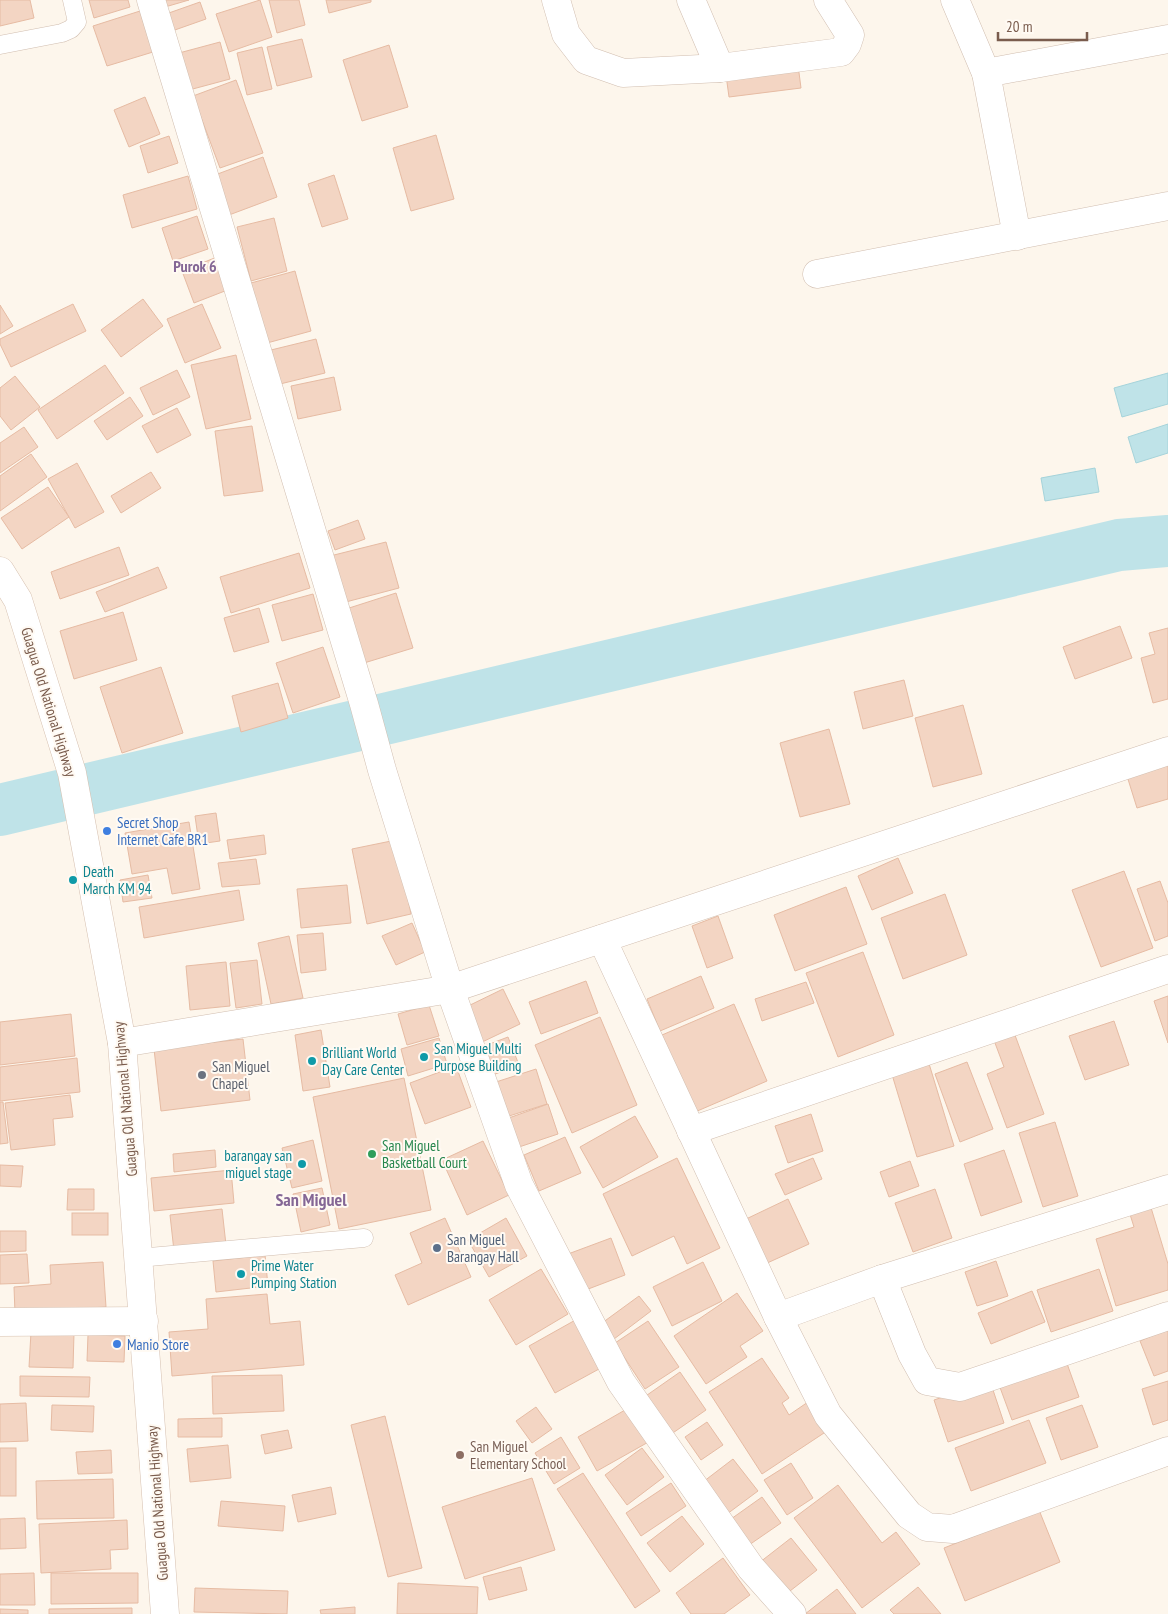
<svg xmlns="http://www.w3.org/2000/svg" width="1168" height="1614" font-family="'PT Sans Narrow',sans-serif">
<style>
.water{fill:#bfe3e8;stroke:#a5d3da}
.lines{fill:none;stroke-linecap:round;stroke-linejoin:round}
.river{stroke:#bfe3e8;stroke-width:52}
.building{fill:#f3d5c3;stroke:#e6bba3}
.lane-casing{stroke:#d1beb0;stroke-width:19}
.street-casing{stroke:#d1beb0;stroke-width:29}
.secondary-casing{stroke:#d6c0b0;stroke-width:29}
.lane{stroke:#fff;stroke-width:18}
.street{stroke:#fff;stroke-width:28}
.secondary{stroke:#fff;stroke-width:28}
.shop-dot{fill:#3f7fe0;stroke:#fffaf3;stroke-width:2}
.culture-dot{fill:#0f9aa8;stroke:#fffaf3;stroke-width:2}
.worship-dot{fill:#6b7280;stroke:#fffaf3;stroke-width:2}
.leisure-dot{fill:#2e9e5b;stroke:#fffaf3;stroke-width:2}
.service-dot{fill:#5c6f8a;stroke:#fffaf3;stroke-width:2}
.education-dot{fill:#8d6e63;stroke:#fffaf3;stroke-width:2}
.labels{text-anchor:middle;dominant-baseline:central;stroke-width:4;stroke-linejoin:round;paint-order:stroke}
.street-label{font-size:15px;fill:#7a5c4d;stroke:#fffaf3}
.shop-label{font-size:15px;fill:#366cbe;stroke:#fffaf3;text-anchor:start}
.culture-label{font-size:15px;fill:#0d838f;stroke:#fffaf3;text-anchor:start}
.worship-label{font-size:15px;fill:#5b616d;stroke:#fffaf3;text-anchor:start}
.leisure-label{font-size:15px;fill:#27864d;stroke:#fffaf3;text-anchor:start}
.service-label{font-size:15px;fill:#4e5e75;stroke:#fffaf3;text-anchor:start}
.education-label{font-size:15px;fill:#785e54;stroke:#fffaf3;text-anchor:start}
.neighbourhood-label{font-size:16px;font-weight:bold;fill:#846695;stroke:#fffaf3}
.quarter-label{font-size:18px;font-weight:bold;fill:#846695;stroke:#fffaf3}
</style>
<rect width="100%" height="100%" fill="#fdf6ec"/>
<g class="water">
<polygon points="1168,373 1168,404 1122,417 1114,388"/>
<polygon points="1168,424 1168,453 1136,463 1128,437"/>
<polygon points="1095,468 1099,492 1045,501 1041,478"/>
</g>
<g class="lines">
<polyline class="river" points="0,810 1119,545 1168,541"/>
</g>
<g class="building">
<polygon points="0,0 30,0 34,18 0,26"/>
<polygon points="89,0 128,0 130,7 94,18"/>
<polygon points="163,0 189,0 165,7"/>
<polygon points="260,0 272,37 229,52 216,14"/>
<polygon points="269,0 299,0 305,25 277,33"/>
<polygon points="326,0 371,0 371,2 329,13"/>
<polygon points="200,2 206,19 172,31 166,14"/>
<polygon points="140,11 153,52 107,66 93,26"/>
<polygon points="302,39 312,77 277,86 267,47"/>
<polygon points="220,42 230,79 189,90 179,53"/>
<polygon points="389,45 408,107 362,121 343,60"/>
<polygon points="262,47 272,89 247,95 237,53"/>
<polygon points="798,65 801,88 729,97 726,75"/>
<polygon points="236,80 263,153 220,168 193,96"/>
<polygon points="145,97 160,134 129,147 114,110"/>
<polygon points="436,135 454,199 411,211 393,148"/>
<polygon points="169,136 178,163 148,173 140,146"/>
<polygon points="263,157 277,197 229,215 215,175"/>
<polygon points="334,175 348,219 322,227 308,184"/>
<polygon points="188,176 197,209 132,228 123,195"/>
<polygon points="197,216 208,249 173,261 162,228"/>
<polygon points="274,218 287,271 251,281 237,227"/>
<polygon points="217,257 230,289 194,303 182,271"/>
<polygon points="295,271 311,331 267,343 251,283"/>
<polygon points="143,299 163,326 121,357 101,330"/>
<polygon points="73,304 86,331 11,367 0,344 0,339"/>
<polygon points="202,304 221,348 185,363 167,319"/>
<polygon points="0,305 13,326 0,334"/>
<polygon points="316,339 325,373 280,384 271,350"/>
<polygon points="236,355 251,419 206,429 191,365"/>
<polygon points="105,365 124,393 57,439 38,410"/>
<polygon points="177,370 190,397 153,415 140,388"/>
<polygon points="15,376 40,407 11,430 0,416 0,388"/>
<polygon points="334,377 341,410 298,419 291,386"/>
<polygon points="130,397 143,416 107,440 94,421"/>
<polygon points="177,408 191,435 157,453 142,426"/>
<polygon points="252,426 263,491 224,496 215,431"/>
<polygon points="24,427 38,447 0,473 0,443"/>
<polygon points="31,454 47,477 0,511 0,476"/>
<polygon points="77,463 104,512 75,528 48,479"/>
<polygon points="151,472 161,488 121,513 111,496"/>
<polygon points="48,487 69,517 22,549 1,518"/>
<polygon points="358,520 365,539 335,550 328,531"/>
<polygon points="386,542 399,588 342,603 330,556"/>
<polygon points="119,547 129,575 60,599 51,572"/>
<polygon points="299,553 310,588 231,613 220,577"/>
<polygon points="158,567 167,588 105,612 96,592"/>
<polygon points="396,593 413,648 364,663 346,609"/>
<polygon points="313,594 323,630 282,641 272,605"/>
<polygon points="259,608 269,642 234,652 224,618"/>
<polygon points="123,612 137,660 74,679 60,631"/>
<polygon points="1120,626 1132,658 1075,679 1063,647"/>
<polygon points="1168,628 1168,699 1153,703 1141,658 1155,654 1149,633"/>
<polygon points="323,647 340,697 293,713 276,663"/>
<polygon points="161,667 183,733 122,753 100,687"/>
<polygon points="904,680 913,716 863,729 854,692"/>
<polygon points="278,683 288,718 241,732 232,696"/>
<polygon points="963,705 982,774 933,787 915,718"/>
<polygon points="829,729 850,804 800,817 780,743"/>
<polygon points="1168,764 1168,799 1137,808 1127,776"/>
<polygon points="216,813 220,841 199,844 195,816"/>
<polygon points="189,822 200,889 172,894 167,868 132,874 125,833"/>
<polygon points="264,835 266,854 230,859 227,840"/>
<polygon points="396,840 411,914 367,924 352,849"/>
<polygon points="898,858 913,893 872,910 858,876"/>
<polygon points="256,859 260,884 222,887 218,863"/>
<polygon points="1124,871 1153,948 1101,967 1072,890"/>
<polygon points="148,875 152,898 123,902 120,880"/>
<polygon points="1160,881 1168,903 1168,936 1155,941 1137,889"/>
<polygon points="347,885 351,923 301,928 297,889"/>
<polygon points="846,887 867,944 795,971 774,915"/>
<polygon points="239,890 244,920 144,938 139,907"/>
<polygon points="945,894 967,955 903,979 881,918"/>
<polygon points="718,916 733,958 707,968 692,926"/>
<polygon points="412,923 425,952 396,965 382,936"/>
<polygon points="323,933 326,970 301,973 297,935"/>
<polygon points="289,936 303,998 271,1004 258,943"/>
<polygon points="863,952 894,1035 838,1057 806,973"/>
<polygon points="257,960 262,1004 236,1008 230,963"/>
<polygon points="226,962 230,1006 190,1010 186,966"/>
<polygon points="701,976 714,1008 660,1031 647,999"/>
<polygon points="586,981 598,1013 541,1034 529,1002"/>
<polygon points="806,982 814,1003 762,1021 755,999"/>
<polygon points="503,989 520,1024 478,1044 462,1009"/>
<polygon points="1168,996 1168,1043 1154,1001"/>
<polygon points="734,1004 767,1081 695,1112 662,1035"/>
<polygon points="429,1005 439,1036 407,1045 398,1014"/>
<polygon points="71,1014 75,1056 0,1065 0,1022"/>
<polygon points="600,1017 637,1105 572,1133 535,1045"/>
<polygon points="1114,1021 1129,1065 1085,1080 1069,1036"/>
<polygon points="1012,1027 1044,1114 1007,1128 987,1074 1004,1067 992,1035"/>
<polygon points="321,1030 330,1087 303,1091 295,1035"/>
<polygon points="508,1037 519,1065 490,1076 479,1048"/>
<polygon points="439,1038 447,1064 408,1076 401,1049"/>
<polygon points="243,1039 250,1100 161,1111 154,1049"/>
<polygon points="927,1057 954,1146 917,1157 890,1068"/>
<polygon points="77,1058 80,1092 0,1101 0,1067"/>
<polygon points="967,1062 993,1129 960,1142 935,1074"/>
<polygon points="456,1066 471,1107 425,1124 410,1083"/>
<polygon points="536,1069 547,1104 506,1117 496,1082"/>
<polygon points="404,1078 431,1210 339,1229 313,1097"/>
<polygon points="70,1095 73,1117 53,1119 55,1145 11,1150 5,1103"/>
<polygon points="0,1102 3,1102 8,1143 0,1144"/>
<polygon points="548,1104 558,1134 516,1148 506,1119"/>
<polygon points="811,1114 823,1151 788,1163 775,1126"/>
<polygon points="635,1116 658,1157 603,1188 580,1147"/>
<polygon points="1055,1122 1078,1196 1043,1207 1019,1133"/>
<polygon points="565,1137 581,1173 539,1191 524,1155"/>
<polygon points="313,1140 322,1181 292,1188 282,1148"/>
<polygon points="483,1141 509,1195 467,1215 442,1160"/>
<polygon points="215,1150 216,1167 174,1172 173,1154"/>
<polygon points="1004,1150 1022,1202 981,1216 964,1164"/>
<polygon points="677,1158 720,1248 687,1264 674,1236 632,1256 603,1194"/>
<polygon points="813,1158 822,1179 785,1195 775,1174"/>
<polygon points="910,1161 919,1186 889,1197 880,1172"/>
<polygon points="0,1165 23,1166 21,1187 0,1186"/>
<polygon points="231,1170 234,1203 154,1211 151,1178"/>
<polygon points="322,1188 330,1225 301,1232 293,1194"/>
<polygon points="68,1189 94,1189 94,1210 67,1210"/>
<polygon points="935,1189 952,1238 913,1252 895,1203"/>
<polygon points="788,1199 809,1244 765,1264 744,1220"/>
<polygon points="1149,1201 1168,1264 1168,1290 1116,1306 1096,1239 1134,1227 1128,1208"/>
<polygon points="222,1209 226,1245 174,1251 170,1215"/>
<rect x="72" y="1213" width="36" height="22"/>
<polygon points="445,1218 471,1277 408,1305 395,1275 422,1263 410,1233"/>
<polygon points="506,1218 527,1256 489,1277 468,1240"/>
<polygon points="0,1231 26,1231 26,1251 0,1252"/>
<polygon points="611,1238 625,1275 583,1291 568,1254"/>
<polygon points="27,1254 29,1283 0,1284 0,1255"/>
<polygon points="265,1255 268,1286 216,1292 213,1261"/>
<polygon points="996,1261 1008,1296 977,1306 965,1272"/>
<polygon points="103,1262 106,1307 15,1313 14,1287 51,1284 50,1265"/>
<polygon points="703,1262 722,1301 672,1326 653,1287"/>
<polygon points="541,1269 568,1314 516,1345 489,1300"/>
<polygon points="1099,1269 1113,1311 1051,1332 1037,1290"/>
<polygon points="1032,1291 1045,1322 991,1344 978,1313"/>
<polygon points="737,1293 763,1331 740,1346 747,1357 706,1384 674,1336"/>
<polygon points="267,1294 270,1324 300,1321 304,1365 172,1376 169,1332 208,1329 206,1299"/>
<polygon points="639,1296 651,1311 614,1339 602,1323"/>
<polygon points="579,1318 597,1349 590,1353 599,1369 555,1393 529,1346"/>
<polygon points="648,1321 679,1367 645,1389 615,1343"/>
<polygon points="1168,1329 1168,1371 1154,1376 1140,1341"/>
<polygon points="31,1332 74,1333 73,1368 29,1367"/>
<polygon points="88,1335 125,1336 124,1362 87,1361"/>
<polygon points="762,1358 789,1398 782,1403 789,1415 808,1402 827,1431 762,1474 709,1392"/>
<polygon points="1065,1358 1079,1397 1012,1420 998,1382"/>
<polygon points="680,1372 706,1410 667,1437 640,1400"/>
<polygon points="282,1375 284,1411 213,1414 212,1376"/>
<polygon points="20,1376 90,1377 89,1397 20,1396"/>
<polygon points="990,1381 1004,1423 948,1442 934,1400"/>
<polygon points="1168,1381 1168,1420 1153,1425 1142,1389"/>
<polygon points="26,1403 28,1441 0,1442 0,1404"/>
<polygon points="52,1405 94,1406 93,1432 51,1430"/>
<polygon points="1082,1405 1098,1447 1061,1460 1046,1418"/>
<polygon points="632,1406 652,1440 597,1471 578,1437"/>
<polygon points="536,1407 552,1429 532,1443 516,1421"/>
<polygon points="385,1416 422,1568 388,1577 351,1425"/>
<polygon points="222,1418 222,1437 178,1437 178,1419"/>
<polygon points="1029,1420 1046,1463 971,1491 955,1448"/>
<polygon points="707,1422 723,1445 701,1460 685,1437"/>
<polygon points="288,1430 292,1448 265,1454 261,1435"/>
<polygon points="561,1437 580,1468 554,1484 535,1453"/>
<polygon points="228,1445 231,1478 190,1482 187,1449"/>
<rect x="0" y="1448" width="16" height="48"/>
<polygon points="642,1448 664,1477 627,1505 605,1475"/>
<polygon points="111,1450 112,1473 78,1474 76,1452"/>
<polygon points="733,1459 758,1491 723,1517 699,1485"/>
<polygon points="791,1463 813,1498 787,1515 764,1480"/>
<polygon points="583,1473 660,1591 635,1608 557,1489"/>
<polygon points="532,1478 555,1550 465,1579 442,1507"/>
<polygon points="113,1479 114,1518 37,1519 36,1481"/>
<polygon points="671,1483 686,1506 641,1536 626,1513"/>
<polygon points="838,1485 882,1543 896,1532 920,1564 862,1608 794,1518"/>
<polygon points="331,1487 336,1514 298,1522 292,1495"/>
<polygon points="762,1497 781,1523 749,1545 731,1519"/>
<polygon points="221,1501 285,1506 283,1531 218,1526"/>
<polygon points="1039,1510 1060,1562 965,1601 944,1548"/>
<polygon points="682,1516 704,1544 670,1572 647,1543"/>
<polygon points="25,1518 26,1548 0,1549 0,1519"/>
<polygon points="127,1520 128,1549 110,1550 111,1569 41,1573 39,1524"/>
<polygon points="791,1538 817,1570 781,1598 755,1566"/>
<polygon points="723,1558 750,1595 724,1614 691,1614 676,1593"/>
<polygon points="521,1567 527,1590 489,1600 483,1577"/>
<polygon points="34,1573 35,1605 0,1605 0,1574"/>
<polygon points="51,1573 138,1573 138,1603 51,1604"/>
<polygon points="398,1583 478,1587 477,1614 397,1614"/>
<polygon points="918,1587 941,1614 894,1614 890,1610"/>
<polygon points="195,1588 288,1591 287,1614 194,1612"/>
<polygon points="837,1589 856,1614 805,1614"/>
<polygon points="355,1607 355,1614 321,1614 320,1610"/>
<polygon points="132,1608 132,1614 49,1614 49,1609"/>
<polygon points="0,1609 28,1610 28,1614 0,1614"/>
</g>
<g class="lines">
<defs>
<g id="lane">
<polyline points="0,45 62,33 71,29 77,22 72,0"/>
<polyline points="138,1258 364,1238"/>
</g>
<g id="street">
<polyline points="151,0 364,704 382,770 450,989 519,1185 621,1382 751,1568 792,1614"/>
<polyline points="556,0 566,34 586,60 623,73 720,68 841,52 847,44 850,35 828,0"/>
<polyline points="691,0 720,68"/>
<polyline points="955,0 986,73 1017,236"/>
<polyline points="986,73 1168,39"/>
<polyline points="817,274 1168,206"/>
<polyline points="602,939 778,1317 828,1415 909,1515 927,1527 953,1529 1168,1451"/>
<polyline points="122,1043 450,989 1168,751"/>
<polyline points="691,1131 1168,969"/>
<polyline points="882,1279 912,1354 927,1381 960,1387 1168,1316"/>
<polyline points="778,1317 882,1279 1168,1189"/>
</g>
<g id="secondary">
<polyline points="0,571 18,600 72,773 122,1043 165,1614"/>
<polyline points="0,1322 144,1321"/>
</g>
</defs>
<use href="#lane" class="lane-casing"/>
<use href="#street" class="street-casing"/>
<use href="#secondary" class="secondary-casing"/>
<use href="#lane" class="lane"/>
<use href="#street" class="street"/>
<use href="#secondary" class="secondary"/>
</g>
<g class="shop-dot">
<circle cx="107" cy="831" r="5"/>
<circle cx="117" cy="1344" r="5"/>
</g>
<g class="culture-dot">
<circle cx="73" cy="880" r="5"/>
<circle cx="424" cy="1057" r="5"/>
<circle cx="312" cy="1061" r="5"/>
<circle cx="302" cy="1164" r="5"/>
<circle cx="241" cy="1274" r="5"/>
</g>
<circle class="worship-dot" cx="202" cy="1075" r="5"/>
<circle class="leisure-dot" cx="372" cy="1154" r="5"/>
<circle class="service-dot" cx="437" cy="1248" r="5"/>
<circle class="education-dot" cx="460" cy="1455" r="5"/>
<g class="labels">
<g class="street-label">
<text transform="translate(49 702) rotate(73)">Guagua Old National Highway</text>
<text transform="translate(125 1099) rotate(-95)">Guagua Old National Highway</text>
<text transform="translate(157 1503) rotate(-94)">Guagua Old National Highway</text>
</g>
<g class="shop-label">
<text x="117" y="822">Secret Shop<tspan x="117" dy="17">Internet Cafe BR1</tspan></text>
<text x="127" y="1344">Manio Store</text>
</g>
<g class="culture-label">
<text x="83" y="871">Death<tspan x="83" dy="17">March KM 94</tspan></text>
<text x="434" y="1048">San Miguel Multi<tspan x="434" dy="17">Purpose Building</tspan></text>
<text x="322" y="1052">Brilliant World<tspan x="322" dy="17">Day Care Center</tspan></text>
<text x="292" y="1155" text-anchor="end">barangay san<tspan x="292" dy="17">miguel stage</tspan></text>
<text x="251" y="1265">Prime Water<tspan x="251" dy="17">Pumping Station</tspan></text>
</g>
<g class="worship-label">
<text x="212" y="1066">San Miguel<tspan x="212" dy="17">Chapel</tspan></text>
</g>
<g class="leisure-label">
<text x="382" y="1145">San Miguel<tspan x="382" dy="17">Basketball Court</tspan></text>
</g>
<g class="service-label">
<text x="447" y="1239">San Miguel<tspan x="447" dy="17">Barangay Hall</tspan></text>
</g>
<g class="education-label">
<text x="470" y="1446">San Miguel<tspan x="470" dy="17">Elementary School</tspan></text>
</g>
<g class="neighbourhood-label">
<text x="195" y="266">Purok 6</text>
</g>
<g class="quarter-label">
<text x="311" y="1199">San Miguel</text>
</g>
</g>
<path d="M998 32v8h89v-8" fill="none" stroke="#7a5c4d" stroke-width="2.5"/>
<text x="1006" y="32" font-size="15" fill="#7a5c4d" stroke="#fffaf3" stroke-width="4" paint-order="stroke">20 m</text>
</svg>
